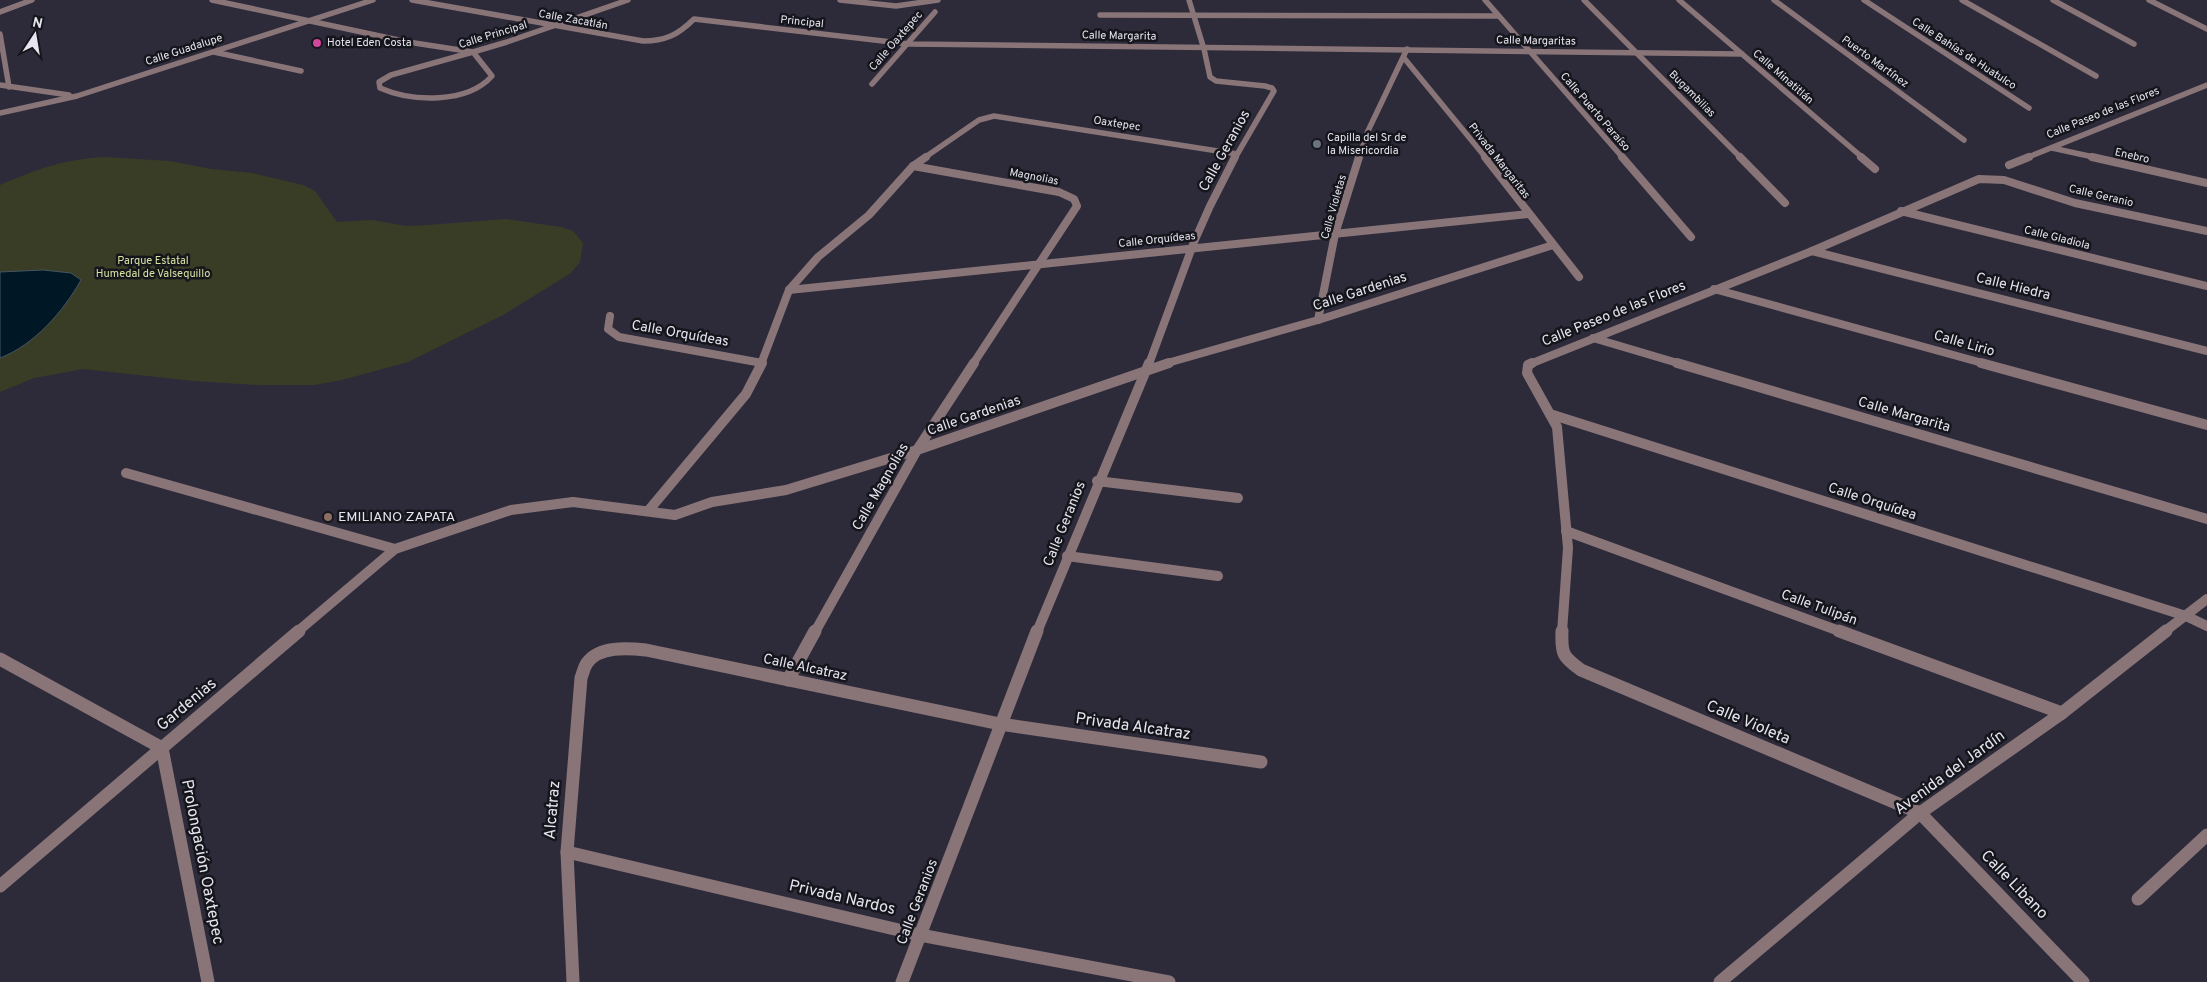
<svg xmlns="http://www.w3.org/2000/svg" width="2207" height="982" font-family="Overpass,sans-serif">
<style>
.green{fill:#3a3d25}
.water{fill:#001726;stroke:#455562}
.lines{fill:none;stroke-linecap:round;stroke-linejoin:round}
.minor-far3{stroke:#897578;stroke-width:5.5}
.minor-far2{stroke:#897578;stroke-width:8}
.minor-far1{stroke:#897578;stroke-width:10}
.minor{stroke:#897578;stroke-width:13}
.hotel-dot{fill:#d1479c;stroke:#15151c;stroke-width:2}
.worship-dot{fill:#6b7280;stroke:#15151c;stroke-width:2}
.education-dot{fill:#8d6e63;stroke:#15151c;stroke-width:2}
.labels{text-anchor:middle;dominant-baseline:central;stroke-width:5;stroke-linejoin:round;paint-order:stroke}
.far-street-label{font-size:11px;fill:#e6e5ef;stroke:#15151c}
.far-poi-label{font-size:11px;fill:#e6e5ef;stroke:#15151c;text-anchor:start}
.far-park-label{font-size:11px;fill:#d7e2a0;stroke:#15151c}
.street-label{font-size:14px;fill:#e6e5ef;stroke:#15151c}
.poi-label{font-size:14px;fill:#e6e5ef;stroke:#15151c;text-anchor:start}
.near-street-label{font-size:16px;fill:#e6e5ef;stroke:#15151c}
</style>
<rect width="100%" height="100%" fill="#2d2b3a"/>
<path class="green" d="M105 157 170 161 211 169 252 173 303 185 315 191 337 222 372 220 406 226 428 225 506 219 561 227 573 231 583 243 580 262 571 273 503 315 408 362 342 380 314 385H257L194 381 83 369 34 378 0 392V185C37 169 65 159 105 157Z"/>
<path class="water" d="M43 270 71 273 81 280C63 312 34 345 0 358V272Z"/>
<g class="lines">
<g class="minor-far3">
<polyline points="212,0 408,42 473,52"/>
<path d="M412 0 643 41C665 41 678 35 694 19L909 44 1742 54"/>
<polyline points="840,0 896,6 938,0"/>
<polyline points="1189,0 1204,49 1210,77 1216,81 1265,86 1272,88 1274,91 1235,158"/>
<polyline points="1485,0 1623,158"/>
<polyline points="1584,0 1741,158"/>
<polyline points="1679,0 1863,158"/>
<polyline points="1774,0 1964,140"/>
<polyline points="1864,0 2029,108"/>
<polyline points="1962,0 2096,76"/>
<polyline points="2053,0 2134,44"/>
<polyline points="2149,0 2207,29"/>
<polyline points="0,12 32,0"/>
<polyline points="1100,15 1498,16"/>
<polyline points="0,34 9,87"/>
<polyline points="214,52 301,71"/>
<path d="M473 52 492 76C467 104 412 102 380 88L379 82 391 75Z"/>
<polyline points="473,52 507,42 628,0"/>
<polyline points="1404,58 1486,158"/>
<polyline points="872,84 935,12"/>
<polyline points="0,85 69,95"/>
<polyline points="0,113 77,96 373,0"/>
<polyline points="2052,148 2098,158"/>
<polyline points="924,158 979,120 994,116 1237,154"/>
<polyline points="1359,158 1367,133 1407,49"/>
<polyline points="2026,158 2207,85"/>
</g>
<g class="minor-far2">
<polyline points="1485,157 1579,277"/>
<polyline points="1622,157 1691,237"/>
<polyline points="1740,157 1785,203"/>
<polyline points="1861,157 1875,169"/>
<polyline points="2092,157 2207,183"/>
<polyline points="2009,165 2029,157"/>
<polyline points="913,166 1059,192 1074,199 1077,206 973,364"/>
<polyline points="1901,211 2207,286"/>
<polyline points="1812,251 2207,351"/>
<polyline points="1714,289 1986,364"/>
<polyline points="789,290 1528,214"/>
<polyline points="610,316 608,329 619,337 762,363"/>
<polyline points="1318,320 1335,234 1359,157"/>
<polyline points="1593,338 1681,364"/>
<polyline points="761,364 789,290 818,257 869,215 913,166 926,157"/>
<polyline points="1149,364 1194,242 1210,206 1235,157"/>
<polyline points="1164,364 1318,320 1553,245"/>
<polyline points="1530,364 1812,251 1979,179 2004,180 2075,203 2207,231"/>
</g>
<g class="minor-far1">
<polyline points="1532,363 1528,365 1527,373 1557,427 1568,548 1562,632"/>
<polyline points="1677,363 2207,519"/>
<polyline points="1981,363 2207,425"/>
<polyline points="1550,414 2186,616 2207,626"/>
<polyline points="126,473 395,549"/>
<polyline points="1097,481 1238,498"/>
<polyline points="649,510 746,394 762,363"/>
<polyline points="1566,531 1842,632"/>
<polyline points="1067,556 1218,576"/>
<polyline points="297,632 395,549 511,510 573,502 675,515 712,502 786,490 917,450 1169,363"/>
<polyline points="815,632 917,450 974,363"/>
<polyline points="1037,632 1149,363"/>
<polyline points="2164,632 2207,599"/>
</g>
<g class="minor">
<path d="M1562 631C1561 654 1563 657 1581 670L1920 813 2083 982"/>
<polyline points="1839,631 2062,713"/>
<polyline points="0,659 162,748 208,982"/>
<polyline points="788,680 815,631"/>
<polyline points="567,852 920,935 1169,982"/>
<polyline points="0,886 299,631"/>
<polyline points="2138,899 2207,835"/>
<path d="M573 982 567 852 581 678C583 673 584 667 587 663 599 646 627 648 646 650L1000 724 1261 762"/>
<polyline points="902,982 1037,631"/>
<polyline points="1720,982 1920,813 2062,713 2166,631"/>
</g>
</g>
<circle class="hotel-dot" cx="317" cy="43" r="5"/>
<circle class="worship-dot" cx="1317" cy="144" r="5"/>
<circle class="education-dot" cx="328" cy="517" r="5"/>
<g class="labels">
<g class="far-street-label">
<text transform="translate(573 20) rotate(10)">Calle Zacatlán</text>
<text transform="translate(802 22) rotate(6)">Principal</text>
<text transform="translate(493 35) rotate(-17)">Calle Principal</text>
<text transform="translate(1119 36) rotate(1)">Calle Margarita</text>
<text transform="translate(896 41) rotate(-49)">Calle Oaxtepec</text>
<text transform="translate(1536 41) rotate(1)">Calle Margaritas</text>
<text transform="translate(184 50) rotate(-18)">Calle Guadalupe</text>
<text transform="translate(1964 54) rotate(33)">Calle Bahías de Huatulco</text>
<text transform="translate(1875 62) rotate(36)">Puerto Martínez</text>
<text transform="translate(1783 77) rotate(41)">Calle Minatitlán</text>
<text transform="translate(1692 94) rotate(45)">Bugambilias</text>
<text transform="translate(1595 112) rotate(49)">Calle Puerto Paraíso</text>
<text transform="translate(2103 113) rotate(-22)">Calle Paseo de las Flores</text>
<text transform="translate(1117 124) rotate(9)">Oaxtepec</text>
<text transform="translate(2132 156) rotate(13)">Enebro</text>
<text transform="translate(1499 161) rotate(52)">Privada Margaritas</text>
<text transform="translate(1034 177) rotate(11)">Magnolias</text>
<text transform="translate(2101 196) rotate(13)">Calle Geranio</text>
<text transform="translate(1334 207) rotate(-74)">Calle Violetas</text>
<text transform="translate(2057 238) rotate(14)">Calle Gladiola</text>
<text transform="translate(1157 240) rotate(-6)">Calle Orquídeas</text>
</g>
<g class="far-poi-label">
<text x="327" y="43">Hotel Eden Costa</text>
<text x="1327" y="138">Capilla del Sr de<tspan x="1327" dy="13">la Misericordia</tspan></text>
</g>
<g class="far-park-label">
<text x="153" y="261">Parque Estatal<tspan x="153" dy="13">Humedal de Valsequillo</tspan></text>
</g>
<g class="street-label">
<text transform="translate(1225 151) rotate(-61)">Calle Geranios</text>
<text transform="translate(2013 287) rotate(14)">Calle Hiedra</text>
<text transform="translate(1360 292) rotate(-18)">Calle Gardenias</text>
<text transform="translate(1614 314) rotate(-22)">Calle Paseo de las Flores</text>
<text transform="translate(680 334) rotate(10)">Calle Orquídeas</text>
<text transform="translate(1964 344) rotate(16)">Calle Lirio</text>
<text transform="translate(1904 415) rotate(16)">Calle Margarita</text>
<text transform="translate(974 416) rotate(-19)">Calle Gardenias</text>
<text transform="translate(881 487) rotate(-60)">Calle Magnolias</text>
<text transform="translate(1872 502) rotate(18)">Calle Orquídea</text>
<text transform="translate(1065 524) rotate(-68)">Calle Geranios</text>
<text transform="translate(1819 608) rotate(20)">Calle Tulipán</text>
<text transform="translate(805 668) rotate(12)">Calle Alcatraz</text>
<text transform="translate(918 902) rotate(-69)">Calle Geranios</text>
</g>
<g class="poi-label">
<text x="338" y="517">EMILIANO ZAPATA</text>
</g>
<g class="near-street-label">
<text transform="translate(187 705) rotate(-40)">Gardenias</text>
<text transform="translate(1748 723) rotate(23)">Calle Violeta</text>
<text transform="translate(1133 727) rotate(8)">Privada Alcatraz</text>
<text transform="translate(1950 773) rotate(-36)">Avenida del Jardín</text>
<text transform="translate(553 810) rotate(-85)">Alcatraz</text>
<text transform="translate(202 862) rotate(79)">Prolongación Oaxtepec</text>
<text transform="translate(2014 885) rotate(46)">Calle Libano</text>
<text transform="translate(842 898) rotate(13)">Privada Nardos</text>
</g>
</g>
<g transform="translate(35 35) rotate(12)" stroke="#15151c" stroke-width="4" paint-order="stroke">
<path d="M0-4L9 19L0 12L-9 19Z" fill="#e6e5ef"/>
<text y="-8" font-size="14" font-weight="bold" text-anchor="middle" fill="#e6e5ef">N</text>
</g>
</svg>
